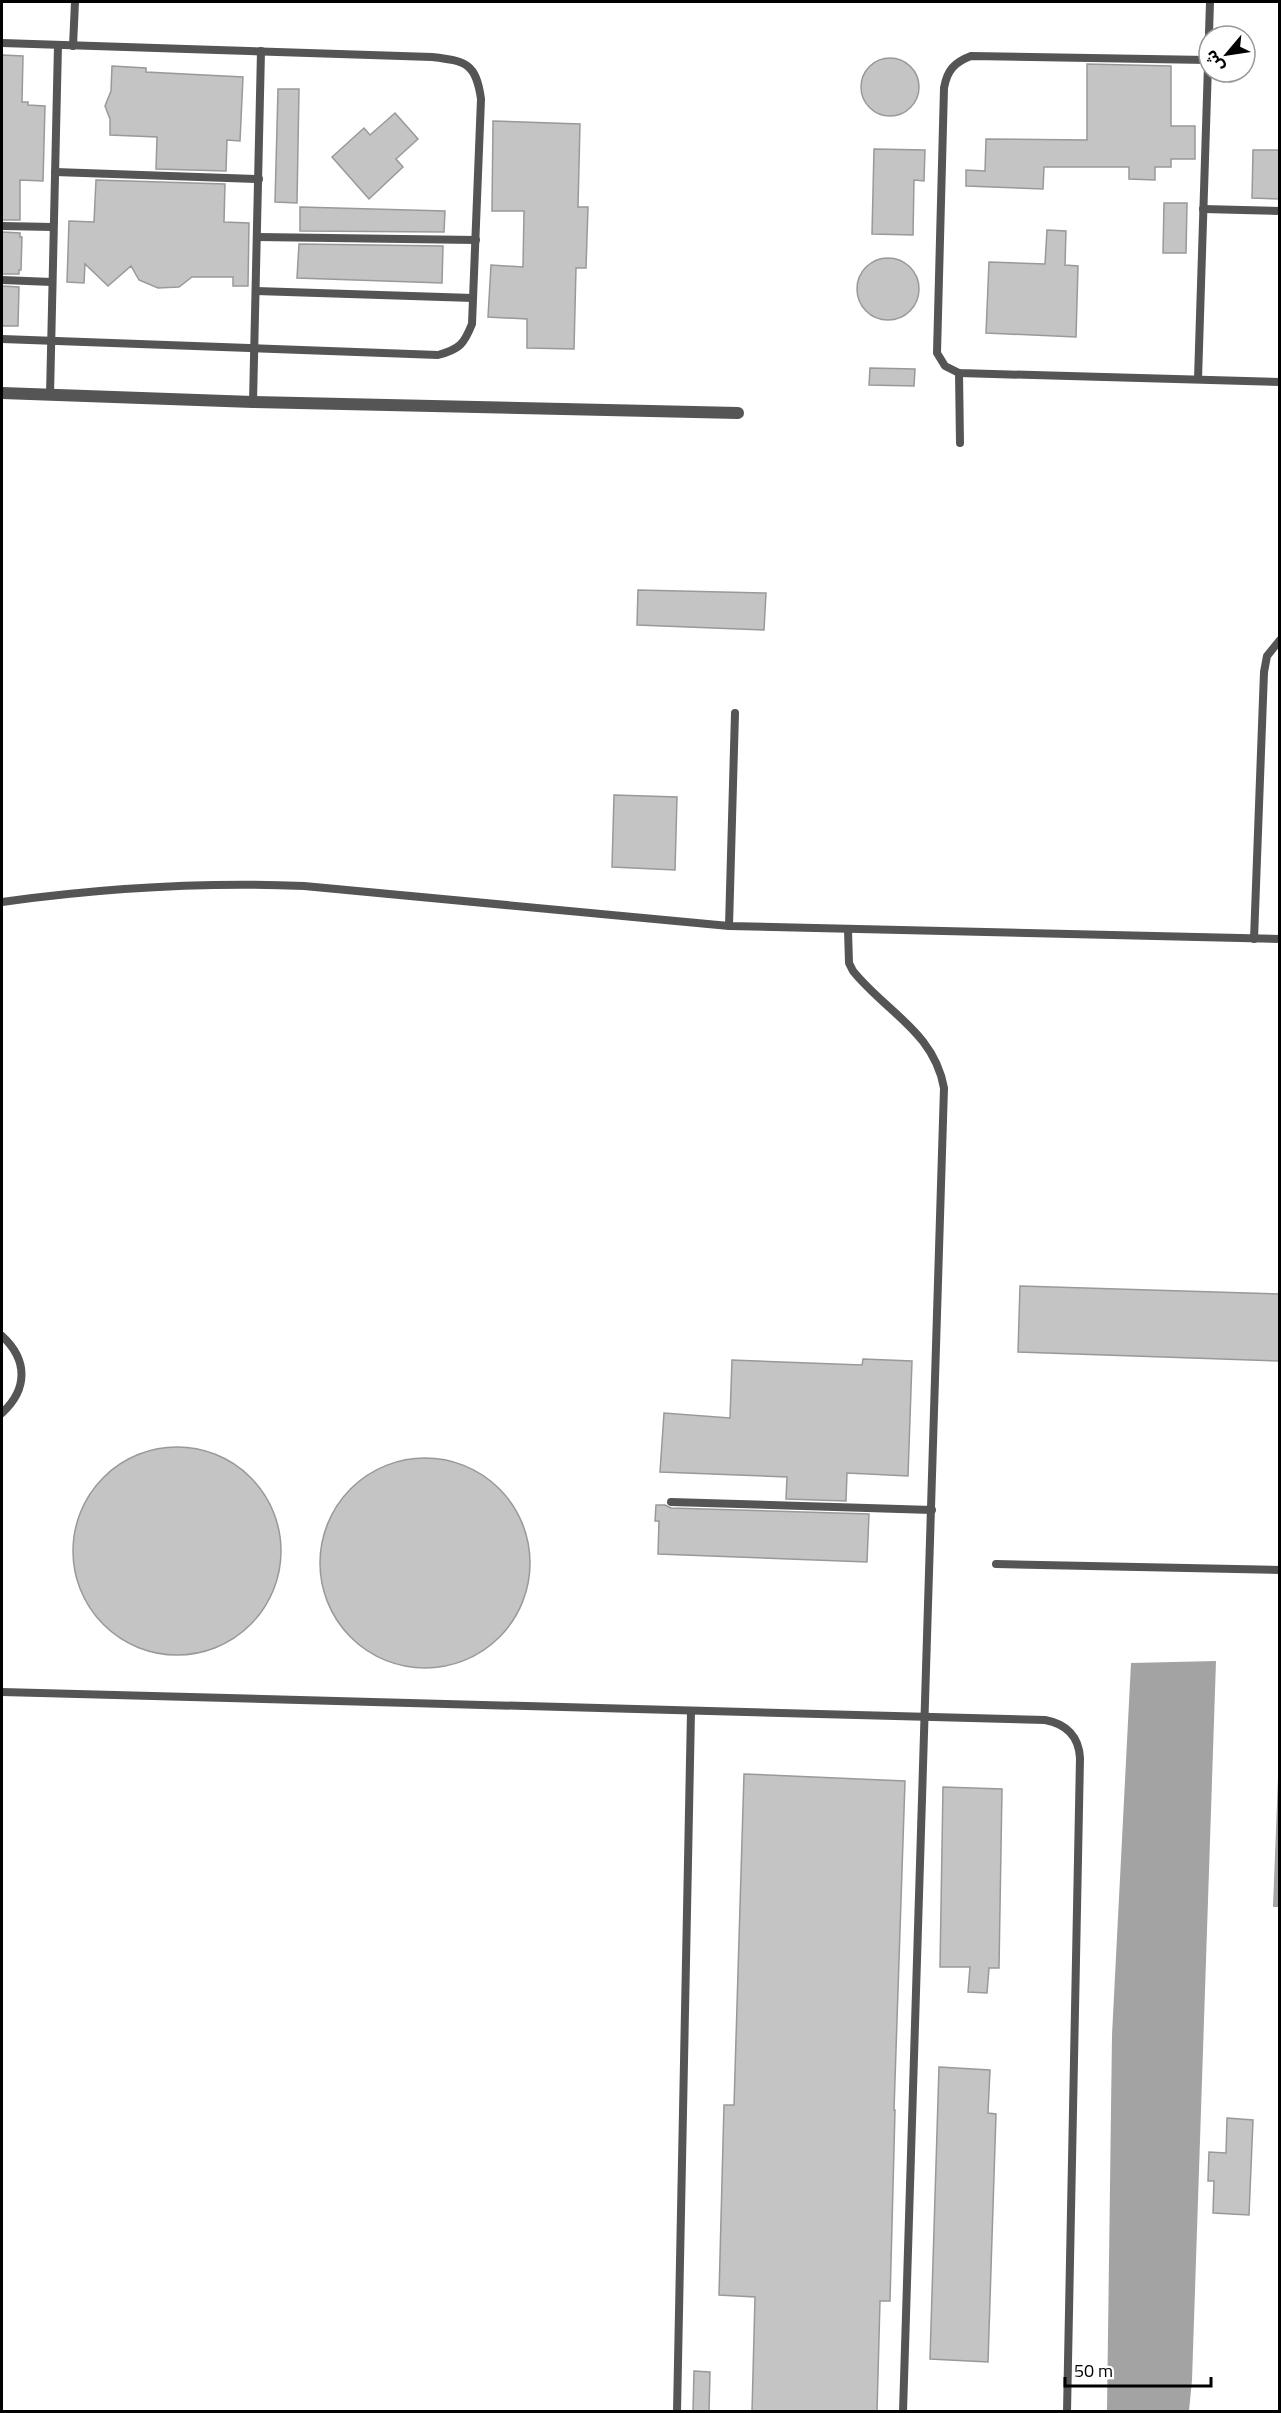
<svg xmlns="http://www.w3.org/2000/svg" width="1281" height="2413" font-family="'Titillium Web','Noto Sans Arabic',sans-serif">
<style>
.water{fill:#a3a3a3}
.building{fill:#c4c4c4;stroke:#999;stroke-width:1.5}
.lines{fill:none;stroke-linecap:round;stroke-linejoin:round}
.service{stroke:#555;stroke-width:8}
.minor{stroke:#555;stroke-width:12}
</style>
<rect width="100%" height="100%" fill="#fff"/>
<g class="water">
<polygon points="1216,1661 1192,2380 1189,2411 1107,2411 1112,2035 1131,1663"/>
<polygon points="1279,1752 1279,1907 1273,1907"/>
</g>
<g class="building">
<polygon points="2,55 23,56 22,102 28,102 28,105 45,106 43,181 20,180 20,220 2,220"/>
<circle cx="890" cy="87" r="29"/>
<polygon points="1087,64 1171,66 1171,126 1195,126 1195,159 1171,159 1171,167 1155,167 1155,180 1129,179 1129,167 1044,167 1043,189 966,186 966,170 985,171 986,139 1087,140"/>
<polygon points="112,66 146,68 146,72 243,77 240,141 227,140 226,171 156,169 157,137 110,135 110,119 105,106 111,91"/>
<polygon points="278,89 299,89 297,203 275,202"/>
<polygon points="395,113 418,139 396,159 403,167 369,199 332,157 364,128 370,135"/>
<polygon points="493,121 580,124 578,207 588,207 586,268 576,268 574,349 527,348 527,319 488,317 491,265 523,267 524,211 492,211"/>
<polygon points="874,149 925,150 924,181 914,180 913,235 872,234"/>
<polygon points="1253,150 1280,150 1280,199 1252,198"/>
<polygon points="96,180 225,184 224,222 249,223 248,286 233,286 233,277 192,277 179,287 158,288 139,280 131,266 108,286 85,264 84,283 67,282 69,221 94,222"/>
<polygon points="1164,203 1187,203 1186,253 1163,253"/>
<polygon points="300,207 445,211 444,232 300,231"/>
<polygon points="1047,230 1066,231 1065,265 1078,266 1076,337 986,333 989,262 1045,264"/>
<polygon points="2,232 20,233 20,237 22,237 21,270 19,270 19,274 2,274"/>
<polygon points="299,244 443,246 442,283 297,278"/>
<circle cx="888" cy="289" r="31"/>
<polygon points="2,286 19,287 18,326 2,326"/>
<polygon points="870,368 915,369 914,386 869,385"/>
<polygon points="638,590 766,593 764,630 637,625"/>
<polygon points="614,795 677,797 675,870 612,867"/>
<polygon points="1020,1286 1280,1294 1280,1361 1018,1352"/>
<polygon points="863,1359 912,1361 908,1476 847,1473 846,1501 786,1499 787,1477 660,1472 664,1413 730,1418 732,1360 862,1365"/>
<circle cx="177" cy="1551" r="104"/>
<circle cx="425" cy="1563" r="105"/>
<polygon points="656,1505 665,1505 671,1508 869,1514 867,1562 658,1554 659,1521 655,1521"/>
<polygon points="744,1774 905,1781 894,2110 895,2110 890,2301 880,2301 877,2412 752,2412 755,2297 719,2295 724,2105 734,2105"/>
<polygon points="943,1787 1002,1789 999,1968 989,1968 987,1993 968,1992 970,1967 940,1967"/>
<polygon points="939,2067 990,2070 988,2113 996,2114 988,2362 930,2359"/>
<polygon points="1227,2118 1253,2120 1249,2215 1213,2213 1214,2181 1208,2181 1209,2152 1226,2153"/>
<polygon points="694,2371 710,2372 709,2412 693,2412"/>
</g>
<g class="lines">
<g class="service">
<path d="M2 43 432 57C466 61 476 63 481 99L472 324C464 344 460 349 438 355L2 339"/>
<polyline points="73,46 75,2"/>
<path d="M1208 60 971 56C955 62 947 70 944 88L937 353 945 366 959 373 1280 382"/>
<polyline points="55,172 259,179"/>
<polyline points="1203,209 1280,211"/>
<polyline points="2,226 53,227"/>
<polyline points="258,237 476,240"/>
<polyline points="2,280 52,282"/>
<polyline points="256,291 473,298"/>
<polyline points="959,373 960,443"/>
<polyline points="1198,379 1210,2"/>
<polyline points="50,395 58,45"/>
<polyline points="253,402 261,51"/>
<path d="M2 902C103 888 202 882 304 886L729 926 1280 939"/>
<polyline points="729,926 735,713"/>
<path d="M848 930 849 963 853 971C886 1012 934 1032 944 1088L903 2412"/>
<polyline points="1254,939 1264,672 1267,656 1280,640"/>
<path d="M2 1336C28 1360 28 1389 2 1413"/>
<polyline points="671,1502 932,1510"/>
<polyline points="996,1564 1280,1570"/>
<path d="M2 1692 1045 1720C1067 1724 1079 1737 1080 1758L1067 2412"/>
<polyline points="677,2412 691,1711"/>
</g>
<polyline class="minor" points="2,393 253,402 738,413"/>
</g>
<rect width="1281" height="2413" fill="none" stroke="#000000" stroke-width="6"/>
<g transform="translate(1227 54) rotate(241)"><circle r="28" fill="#ffffff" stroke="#999999" stroke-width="1.5"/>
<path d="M0-4.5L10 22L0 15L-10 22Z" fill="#000000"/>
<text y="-9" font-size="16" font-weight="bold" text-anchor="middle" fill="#000000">ش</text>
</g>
<path d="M1065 2377v9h146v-9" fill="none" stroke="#000000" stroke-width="3"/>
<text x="1074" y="2377" font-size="18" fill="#000000" stroke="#ffffff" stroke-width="4.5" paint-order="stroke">50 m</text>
</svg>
